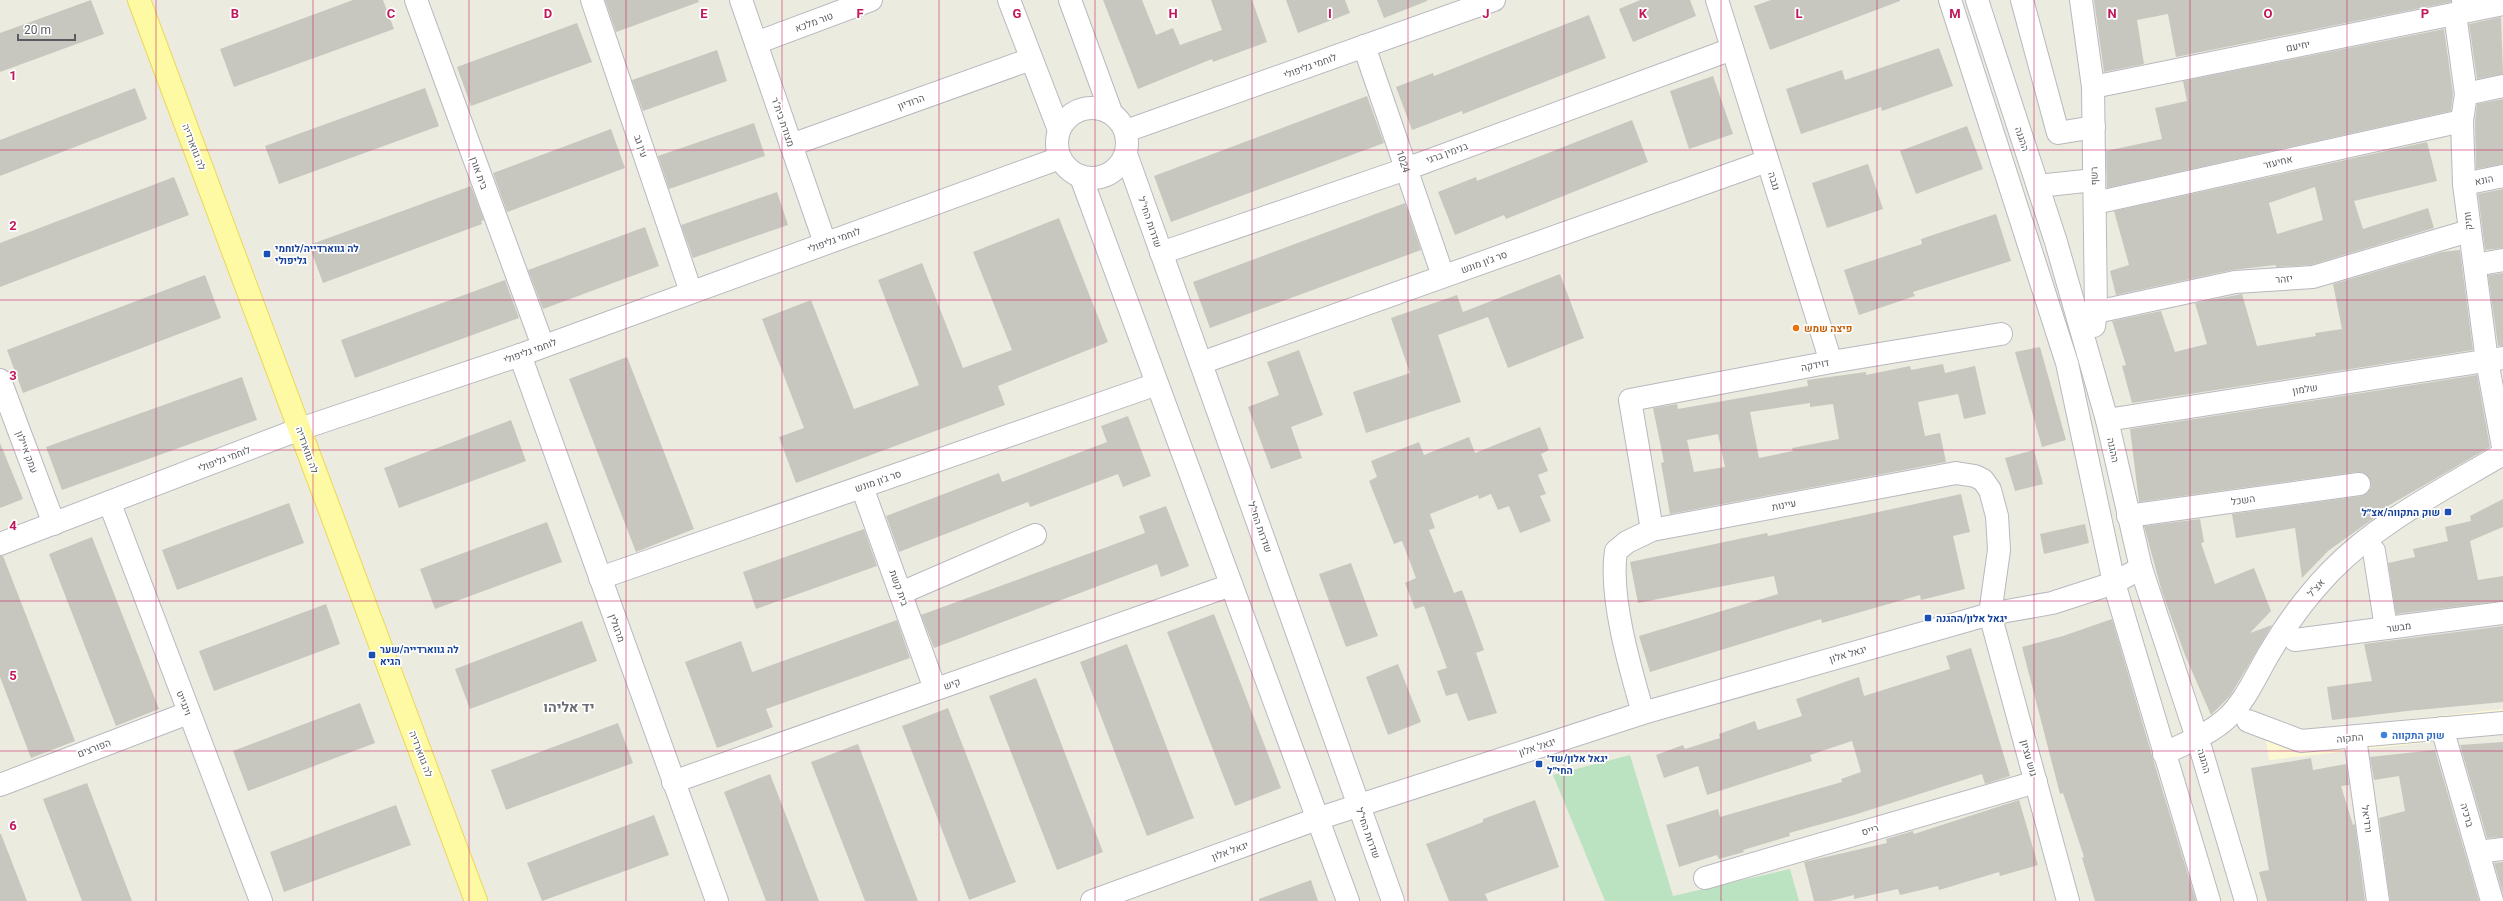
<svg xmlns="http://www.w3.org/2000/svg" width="2503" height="901" font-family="Roboto,Heebo,sans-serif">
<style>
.commercial{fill:#fdf8d4}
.green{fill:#bce3c1}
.building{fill:#c8c7bf;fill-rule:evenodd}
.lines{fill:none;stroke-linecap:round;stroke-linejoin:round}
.minor-casing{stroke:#b8b9bf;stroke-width:24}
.major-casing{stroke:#eed757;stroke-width:24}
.minor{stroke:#fff;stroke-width:22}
.major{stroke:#fdfaa3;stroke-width:22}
.grid{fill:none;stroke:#c2185b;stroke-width:1;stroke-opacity:0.55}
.transit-dot{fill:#1a4fb4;stroke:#fff;stroke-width:1.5}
.food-dot{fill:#e8710a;stroke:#fff;stroke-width:1.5}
.shop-dot{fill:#3f7fe0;stroke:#fff;stroke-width:1.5}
.labels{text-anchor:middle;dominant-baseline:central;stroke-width:3.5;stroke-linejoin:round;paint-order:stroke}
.street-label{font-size:10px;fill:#595b61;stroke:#fff}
.transit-label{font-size:10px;font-weight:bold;fill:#164399;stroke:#fff;text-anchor:start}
.food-label{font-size:10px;font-weight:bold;fill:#c56008;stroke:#fff;text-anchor:start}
.shop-label{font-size:10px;font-weight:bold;fill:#366cbe;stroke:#fff;text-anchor:start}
.district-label{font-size:14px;font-weight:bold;fill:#6a6d73;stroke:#fff}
.grid-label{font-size:13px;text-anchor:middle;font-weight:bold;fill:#c2185b;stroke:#fff;stroke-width:3.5;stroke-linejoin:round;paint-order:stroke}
</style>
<rect width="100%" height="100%" fill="#ecebe0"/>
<polygon class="commercial" points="2503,709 2503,734 2269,760 2265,735"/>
<polygon class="green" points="1630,755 1673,896 1790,869 1799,901 1605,901 1553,775"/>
<g class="building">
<polygon points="91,0 104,34 0,72 0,33"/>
<polygon points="353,0 383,0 394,29 234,87 220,49"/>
<polygon points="605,0 698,0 699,2 616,32"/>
<polygon points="1103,0 1142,0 1156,35 1173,28 1180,45 1222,30 1211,0 1252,0 1267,42 1213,62 1212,59 1138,89"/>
<polygon points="1286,0 1345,0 1350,13 1298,33"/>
<polygon points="1377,0 1427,0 1427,1 1384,18"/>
<polygon points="1640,0 1690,0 1696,16 1633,42 1619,9"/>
<polygon points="1771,0 1900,0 1900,1 1770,50 1754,6"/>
<polygon points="2094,0 2451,0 2451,2 2176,57 2168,14 2137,20 2144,64 2104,72"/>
<polygon points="1589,15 1606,58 1463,114 1462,111 1412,130 1396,87 1433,73 1434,76"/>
<polygon points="2501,17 2503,74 2477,79 2469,24"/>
<polygon points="577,23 592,62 471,106 457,67"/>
<polygon points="2444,29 2453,94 2451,111 2107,188 2106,151 2162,139 2155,108 2187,101 2183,81"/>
<polygon points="1939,48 1953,86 1882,111 1881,107 1801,134 1786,89 1842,70 1845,80"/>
<polygon points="717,50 727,81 643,111 632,80"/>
<polygon points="1713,76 1733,134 1689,149 1670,91"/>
<polygon points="135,88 147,119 0,176 0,140"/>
<polygon points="425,88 439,126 279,184 265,146"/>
<polygon points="1367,96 1384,143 1171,222 1154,176"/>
<polygon points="2503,99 2503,164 2476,169 2475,122 2477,104"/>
<polygon points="1632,120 1648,162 1506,219 1504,215 1455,235 1438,192 1476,177 1477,181"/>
<polygon points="754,123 765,156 669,189 658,156"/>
<polygon points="1967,126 1983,169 1916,194 1900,151"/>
<polygon points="611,129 625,168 507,212 493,173"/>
<path d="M2427 142 2437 181 2354 201 2363 229 2428 208 2434 228 2311 265 2276 267V265L2232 270 2116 295 2110 271 2129 265 2114 211ZM2315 187 2323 220 2277 234 2269 203Z"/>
<polygon points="1868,164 1883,209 1827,228 1812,183"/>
<polygon points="174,177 189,215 0,287 0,243"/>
<polygon points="471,186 484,220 481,221 482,224 323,283 309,245"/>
<polygon points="2503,189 2503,248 2485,250 2478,194"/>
<polygon points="777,192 788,225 693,258 681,225"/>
<polygon points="1405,203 1421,250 1210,328 1193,282"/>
<polygon points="1996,214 2011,261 1913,292 1915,296 1859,315 1844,270 1922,244 1921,239"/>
<polygon points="1059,218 1108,342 998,386 1005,405 796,483 779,437 804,428 762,319 811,300 854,409 919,385 878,280 922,263 963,368 1012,350 973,252"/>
<polygon points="645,227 659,266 543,309 528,270"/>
<polygon points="2460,250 2473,350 2132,403 2122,366 2126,365 2112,321 2161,311 2175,352 2207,344 2195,303 2242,294 2257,346 2316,336 2315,333 2342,329 2333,284 2442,252"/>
<polygon points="2503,273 2503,346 2498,346 2488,275"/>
<polygon points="1560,274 1584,338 1508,368 1488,317 1438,335 1461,402 1366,433 1353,392 1410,373 1391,318 1457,295 1463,312"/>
<polygon points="205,275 221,318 23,393 7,350"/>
<polygon points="505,280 519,318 355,378 341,340"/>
<polygon points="2040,347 2066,440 2042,447 2015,352"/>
<polygon points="1299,350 1323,415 1291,427 1302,458 1271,469 1248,407 1279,395 1267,362"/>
<polygon points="627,357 694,529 636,552 569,379"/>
<path d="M1943 364 1945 373 1975 366 1986 414 1964 419 1958 394 1918 402 1925 436 1940 433 1946 462 1670 514 1661 463 1664 462 1653 408 1677 404 1678 409 1808 386 1807 380 1866 372V375L1910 366 1911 370ZM1810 403V407L1833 404 1839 439 1792 448 1793 451 1759 458 1750 412ZM1718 434 1725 467 1694 472 1687 440Z"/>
<polygon points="2477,375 2490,447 2388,506 2388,508 2328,551 2302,578 2295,528 2236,538 2232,514 2361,496 2371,488 2371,482 2364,473 2357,472 2139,502 2130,429"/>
<polygon points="242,377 257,420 62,490 46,447"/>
<polygon points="1128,416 1151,476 1123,487 1118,474 1030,507 1028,502 899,552 886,516 999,473 1002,482 1107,442 1101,426"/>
<polygon points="511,420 526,461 399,508 384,468"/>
<polygon points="1540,427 1549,450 1541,454 1548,471 1538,475 1546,494 1540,496 1551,521 1520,533 1509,506 1498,510 1491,494 1479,499 1478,495 1430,514 1435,528 1429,530 1454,593 1462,590 1484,650 1476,653 1497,713 1468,721 1457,693 1446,696 1437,671 1447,668 1424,606 1415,609 1405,583 1416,578 1402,541 1394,544 1369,481 1377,477 1371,461 1419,442 1424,455 1469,437 1475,453"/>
<polygon points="0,443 23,499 0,508"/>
<polygon points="2034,450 2043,484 2015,491 2005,458"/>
<polygon points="1961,494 1970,532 1953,536 1965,589 1921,600 1920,595 1822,623 1821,619 1650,672 1639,636 1778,594 1774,576 1638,603 1630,562 1767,533 1768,536"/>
<polygon points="2503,499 2503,527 2470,541 2478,580 2503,576 2503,601 2396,614 2388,563 2415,557 2413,549 2448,541 2445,527 2471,521 2470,516"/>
<polygon points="289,503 304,543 177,590 162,550"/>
<polygon points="1166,506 1189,566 1161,577 1157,564 934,648 921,615 1145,533 1139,516"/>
<polygon points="2200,519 2204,542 2201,543 2215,584 2254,568 2271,611 2250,633 2272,625 2230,696 2211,715 2185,655 2162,592 2144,526"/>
<polygon points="547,522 562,562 435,609 420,569"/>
<polygon points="2085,524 2089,543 2044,554 2040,534"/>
<polygon points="864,529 877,566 756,609 743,572"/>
<polygon points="92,537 159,709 116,726 49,554"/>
<polygon points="0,556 3,556 75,741 31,758 0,677"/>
<polygon points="1351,563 1378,636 1346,647 1319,574"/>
<polygon points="326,604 340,644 214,691 199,651"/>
<polygon points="1214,614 1281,788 1235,806 1167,632"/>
<polygon points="2112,619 2153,759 2196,901 2095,901 2082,858 2084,857 2063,793 2060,794 2022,647 2063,636"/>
<polygon points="897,620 910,658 766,709 773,727 717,748 685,662 741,641 752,672"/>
<polygon points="582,621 597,661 470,709 455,669"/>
<polygon points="2503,626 2503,702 2407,711 2332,720 2327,687 2372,681 2364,644"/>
<polygon points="1127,644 1194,818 1147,836 1080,662"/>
<polygon points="1971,648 2010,776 1985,784 1982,774 1854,815 1789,833 1790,836 1743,850 1744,852 1719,859 1717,855 1679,867 1666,825 1718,809 1720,817 1842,782 1841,779 1861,772 1852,741 1810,755 1812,761 1707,795 1698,766 1664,778 1656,755 1683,745 1685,749 1720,738 1719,734 1755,721 1758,730 1802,716 1796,699 1859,677 1864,696 1950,669 1946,656"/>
<polygon points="1398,664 1421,722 1388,735 1366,677"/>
<polygon points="1036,678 1103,852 1057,870 989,696"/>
<polygon points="360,703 375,743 248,791 233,751"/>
<polygon points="948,708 1016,882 969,900 902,726"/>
<polygon points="618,723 633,763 506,810 491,770"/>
<polygon points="2503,742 2503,837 2487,838 2460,745"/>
<polygon points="858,744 918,901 865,901 811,762"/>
<polygon points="2435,750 2479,901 2390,901 2379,818 2405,811 2399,776 2374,780 2370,757"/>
<polygon points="2311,758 2313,770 2346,764 2349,785 2341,786 2353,825 2355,824 2365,901 2267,901 2259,872 2269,870 2251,768"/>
<polygon points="770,774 819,901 766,901 724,792"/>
<polygon points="87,783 132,901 82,901 43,799"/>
<polygon points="1535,800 1559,867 1485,894 1488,901 1449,901 1426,844 1483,822 1483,819"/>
<polygon points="2019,800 2038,865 2000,876 1999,872 1939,890 1938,886 1900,895 1898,889 1854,899 1854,895 1830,901 1814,901 1804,862 1887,843 1886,839 1913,831 1914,834"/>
<polygon points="396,805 411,845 284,892 270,852"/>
<polygon points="654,815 669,855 542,901 527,863"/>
<polygon points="0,834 1,834 27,901 0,901"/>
<polygon points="2503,862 2503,894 2494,863"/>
<polygon points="1311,880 1318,901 1259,901 1259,899"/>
</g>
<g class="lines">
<defs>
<g id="minor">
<polyline points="416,0 543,346"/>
<polyline points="592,0 691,292"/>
<polyline points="741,0 825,243"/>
<polyline points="1009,0 1059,130"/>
<polyline points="1070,0 1111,112"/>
<polyline points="1717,0 1831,362"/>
<polyline points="1950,0 2067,363 2114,583 2209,901"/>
<polyline points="1977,0 2056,242 2107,420 2141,568 2202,753 2246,901"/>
<polyline points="2022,0 2058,133 2094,127"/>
<polyline points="2081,0 2093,87 2096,312 2094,326"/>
<polyline points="2463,0 2465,8 2455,14 2466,94 2462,121 2464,184 2487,361 2503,447"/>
<polyline points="756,43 871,0"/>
<path id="s1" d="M1364 46 1443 276"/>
<polyline points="2093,87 2503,4"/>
<polyline points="2466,94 2503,86"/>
<circle cx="1092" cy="143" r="35"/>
<polyline points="1126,131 1494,0"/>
<polyline points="791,145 1031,59"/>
<polyline points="1126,154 1393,901"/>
<polyline points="1081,177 1348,901"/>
<polyline points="2464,184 2503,176"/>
<polyline points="2038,186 2094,180"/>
<polyline points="2095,203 2462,121"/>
<polyline points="1161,253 1406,169 1732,49"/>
<polyline points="2475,265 2503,260"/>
<polyline points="2096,312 2235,282 2313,277 2469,231"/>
<polyline points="520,355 717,901"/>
<polyline points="1201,363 1767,161"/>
<polyline points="0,380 54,524"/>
<polyline points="2107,420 2503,358"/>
<polyline points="862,487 935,689"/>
<polyline points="110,504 261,901"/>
<polyline points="2128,516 2359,484"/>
<polyline points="1652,530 1630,400 1831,362 2001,334"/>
<polyline points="0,544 300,429 520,355 1060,158"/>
<polyline points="2374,551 2386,628"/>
<polyline points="600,578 1157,384"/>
<polyline points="901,593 1035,535"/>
<polyline points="2295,640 2503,613"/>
<path d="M1643 713C1630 668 1609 597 1616 551L1627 542 1652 530 1956 473 1975 476 1983 480 1990 490 1997 516 1999 550 1990 614 2068 901"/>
<polyline points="2248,721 2301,741 2503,723"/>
<polyline points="2442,728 2492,901"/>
<polyline points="2355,738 2378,901"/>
<path d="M2164 754C2185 743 2210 734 2227 718 2246 701 2257 673 2270 652 2287 623 2307 596 2330 572 2378 522 2444 489 2503 454"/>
<polyline points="673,782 1231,585"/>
<polyline points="0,785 188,713"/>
<polyline points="2478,852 2503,849"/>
<polyline points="1705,878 2036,782"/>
<polyline points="1092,901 1317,819 1643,713 1990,614 2052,603 2114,583 2141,568"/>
</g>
<polyline id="major" points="139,0 476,901"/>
</defs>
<use href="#minor" class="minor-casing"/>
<use href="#major" class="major-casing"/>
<use href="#minor" class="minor"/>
<use href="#major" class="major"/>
</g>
<path class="grid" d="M156 0V901M313 0V901M469 0V901M626 0V901M782 0V901M939 0V901M1095 0V901M1252 0V901M1408 0V901M1564 0V901M1721 0V901M1877 0V901M2034 0V901M2190 0V901M2347 0V901M0 150H2503M0 300H2503M0 450H2503M0 601H2503M0 751H2503"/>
<g class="transit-dot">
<rect x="263" y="250" width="8" height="8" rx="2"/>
<rect x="2444" y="508" width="8" height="8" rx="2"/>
<rect x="1924" y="614" width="8" height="8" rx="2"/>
<rect x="368" y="651" width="8" height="8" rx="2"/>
<rect x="1535" y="760" width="8" height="8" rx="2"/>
</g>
<circle class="food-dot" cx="1796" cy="328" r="4"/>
<circle class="shop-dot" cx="2384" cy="735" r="4"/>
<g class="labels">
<g class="street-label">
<text transform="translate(814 22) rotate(-20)">טור מלכא</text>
<text transform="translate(2298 46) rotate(-11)">יחיעם</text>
<text transform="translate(1310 66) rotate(-20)">לוחמי גליפולי</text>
<text transform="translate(911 102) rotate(-20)">הרודיון</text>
<text transform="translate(783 122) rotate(71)">מצודת בית"ר</text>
<text transform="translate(2022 139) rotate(72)">ההגנה</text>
<text transform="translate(641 146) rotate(71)">עין גב</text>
<text transform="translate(194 147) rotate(69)">לה גווארדיה</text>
<text transform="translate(1447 153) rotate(-20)">בנימין ברגי</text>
<text stroke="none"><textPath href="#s1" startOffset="122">1024</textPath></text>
<text transform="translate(2278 162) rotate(-13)">אחיעזר</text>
<text transform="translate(479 173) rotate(70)">בית אורן</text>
<text transform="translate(2094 176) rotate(-91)">רשף</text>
<text transform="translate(2484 180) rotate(-12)">הונא</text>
<text transform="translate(1774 181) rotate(73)">נגבה</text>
<text transform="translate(2468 221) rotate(-97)">ותיק</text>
<text transform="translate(1150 222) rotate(71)">שדרות החי"ל</text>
<text transform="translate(834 240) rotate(-20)">לוחמי גליפולי</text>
<text transform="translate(1484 262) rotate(-20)">סר ג'ון מונש</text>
<text transform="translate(2284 279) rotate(-4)">יזהר</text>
<text transform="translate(530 351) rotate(-20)">לוחמי גליפולי</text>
<text transform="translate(1815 365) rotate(-11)">דוידקה</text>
<text transform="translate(2305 389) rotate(-9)">שלמון</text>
<text transform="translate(307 450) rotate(70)">לה גווארדיה</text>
<text transform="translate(2113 450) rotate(78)">ההגנה</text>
<text transform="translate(27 452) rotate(69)">עמק איילון</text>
<text transform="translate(224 459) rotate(-21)">לוחמי גליפולי</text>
<text transform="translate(878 481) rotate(-19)">סר ג'ון מונש</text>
<text transform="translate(2243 500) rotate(-8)">השכל</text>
<text transform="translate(1784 505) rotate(-11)">עיינות</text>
<text transform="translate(1260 527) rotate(70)">שדרות החי"ל</text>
<text transform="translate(899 588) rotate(70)">בית קשת</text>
<text transform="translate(2316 588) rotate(-48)">אצ"ל</text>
<text transform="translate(2399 627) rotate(-8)">מבשר</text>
<text transform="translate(617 628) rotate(70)">מרגולין</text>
<text transform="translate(1848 654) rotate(-16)">יגאל אלון</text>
<text transform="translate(952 684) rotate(-19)">קיש</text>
<text transform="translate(184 703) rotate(69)">וינגייט</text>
<text transform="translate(2350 738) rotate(-5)">התקוה</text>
<text transform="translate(1537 747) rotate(-18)">יגאל אלון</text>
<text transform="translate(94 748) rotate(-21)">הפורצים</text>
<text transform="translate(421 754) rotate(69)">לה גווארדיה</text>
<text transform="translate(2029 758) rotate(75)">גוש עציון</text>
<text transform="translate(2204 761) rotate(73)">ההגנה</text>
<text transform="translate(2467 815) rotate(74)">ברכיה</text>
<text transform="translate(2367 819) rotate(82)">ורדיאל</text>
<text transform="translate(1870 830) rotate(-16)">רייס</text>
<text transform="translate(1368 833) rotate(70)">שדרות החי"ל</text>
<text transform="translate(1230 851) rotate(-20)">יגאל אלון</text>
</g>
<g class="transit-label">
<text x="275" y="248">לה גווארדייה/לוחמי<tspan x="275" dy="12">גליפולי</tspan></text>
<text x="2440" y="512" text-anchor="end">שוק התקווה/אצ״ל</text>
<text x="1936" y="618">יגאל אלון/ההגנה</text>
<text x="380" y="649">לה גווארדייה/שער<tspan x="380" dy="12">הגיא</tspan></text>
<text x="1547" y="758">יגאל אלון/שד׳<tspan x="1547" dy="12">החי״ל</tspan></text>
</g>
<g class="food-label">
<text x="1804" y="328">פיצה שמש</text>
</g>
<g class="shop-label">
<text x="2392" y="735">שוק התקווה</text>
</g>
<g class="district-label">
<text x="569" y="707">יד אליהו</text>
</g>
</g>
<g class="grid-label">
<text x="235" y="18">B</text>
<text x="391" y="18">C</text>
<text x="548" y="18">D</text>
<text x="704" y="18">E</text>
<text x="860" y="18">F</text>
<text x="1017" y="18">G</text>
<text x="1173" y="18">H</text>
<text x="1330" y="18">I</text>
<text x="1486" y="18">J</text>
<text x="1643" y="18">K</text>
<text x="1799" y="18">L</text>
<text x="1955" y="18">M</text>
<text x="2112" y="18">N</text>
<text x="2268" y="18">O</text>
<text x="2425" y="18">P</text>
<text x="13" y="80">1</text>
<text x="13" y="230">2</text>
<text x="13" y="380">3</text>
<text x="13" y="530">4</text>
<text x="13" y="680">5</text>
<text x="13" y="830">6</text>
</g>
<path d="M18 34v6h57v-6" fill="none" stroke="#595b61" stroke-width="2"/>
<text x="24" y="34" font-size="12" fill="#595b61" stroke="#ffffff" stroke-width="3" paint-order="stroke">20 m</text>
</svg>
